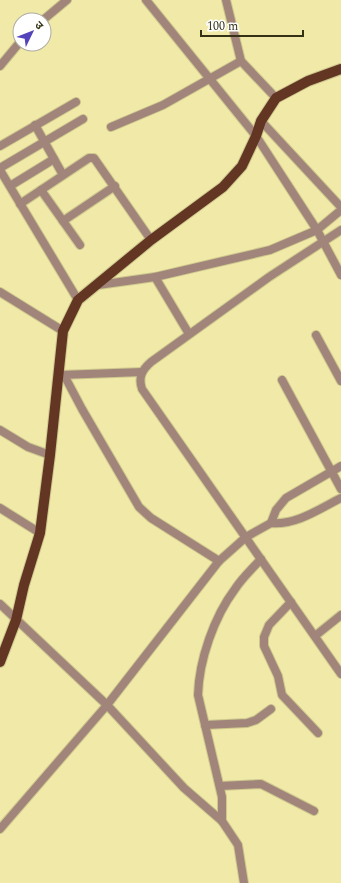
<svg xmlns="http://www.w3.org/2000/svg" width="341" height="883" font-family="Spectral,'Noto Sans Devanagari',serif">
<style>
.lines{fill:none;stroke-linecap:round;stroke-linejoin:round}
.street-casing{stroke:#cec88e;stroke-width:10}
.primary-casing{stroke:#cec88e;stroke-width:12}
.street{stroke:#a1857a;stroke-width:8}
.primary{stroke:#633623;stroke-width:10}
</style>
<rect width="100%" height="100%" fill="#f0e9a8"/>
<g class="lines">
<defs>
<g id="street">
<polyline points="146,0 256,136 317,230 341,275"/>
<polyline points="226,0 241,61 276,98"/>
<polyline points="43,20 67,0"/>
<polyline points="0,66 20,42"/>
<polyline points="261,121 341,207"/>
<polyline points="35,125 63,175"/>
<polyline points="111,127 163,105 241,61"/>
<polyline points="0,146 76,102"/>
<polyline points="0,168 83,119"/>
<polyline points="0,170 78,300"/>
<polyline points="10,186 54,159"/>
<polyline points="41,190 80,245"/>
<polyline points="20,204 89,158 94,158 151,240"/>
<polyline points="63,221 115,186"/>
<path d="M341 230 269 277 151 362C142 370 138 377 142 389L341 674"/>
<polyline points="155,277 189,334"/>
<polyline points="98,285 155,277 270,250 317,230 341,210"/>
<polyline points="0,292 63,331"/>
<polyline points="316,335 341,381"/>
<polyline points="60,375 142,372"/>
<polyline points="64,375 82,409 139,507 151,518 219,561"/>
<polyline points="282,380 341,489"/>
<polyline points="0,430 28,447 50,455"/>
<polyline points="0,508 40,533"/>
<path d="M271 523C297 525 319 509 341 498"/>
<polyline points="291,602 269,625 264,637 264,646 278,676 282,695 318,733"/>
<polyline points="0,604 107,705 184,788 222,821 238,845 244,883"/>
<polyline points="315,636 341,615"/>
<polyline points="205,725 247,723 256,720 271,709"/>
<polyline points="220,786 261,784 314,811"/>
<path d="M222 821V797L198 695C199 660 214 617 235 589 242 578 252 569 261 559"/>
<polyline points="0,829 107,705 219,561 246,537 271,523 276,510 286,498 341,466"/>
</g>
<polyline id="primary" points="0,662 16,620 24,585 40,533 50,455 63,331 78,300 151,240 223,187 242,166 256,136 261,121 276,98 308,81 341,69"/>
</defs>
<use href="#street" class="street-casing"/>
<use href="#primary" class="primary-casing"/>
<use href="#street" class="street"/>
<use href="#primary" class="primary"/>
</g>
<g transform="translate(32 32) rotate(47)"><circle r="19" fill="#ffffff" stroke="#aeada2"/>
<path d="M0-3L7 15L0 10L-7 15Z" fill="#5344bb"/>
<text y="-6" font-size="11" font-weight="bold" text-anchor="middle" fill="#343117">उ</text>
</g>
<path d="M201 30v6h102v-6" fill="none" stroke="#343117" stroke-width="2"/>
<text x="207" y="30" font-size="12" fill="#343117" stroke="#ffffff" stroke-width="3" paint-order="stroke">100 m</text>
</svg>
